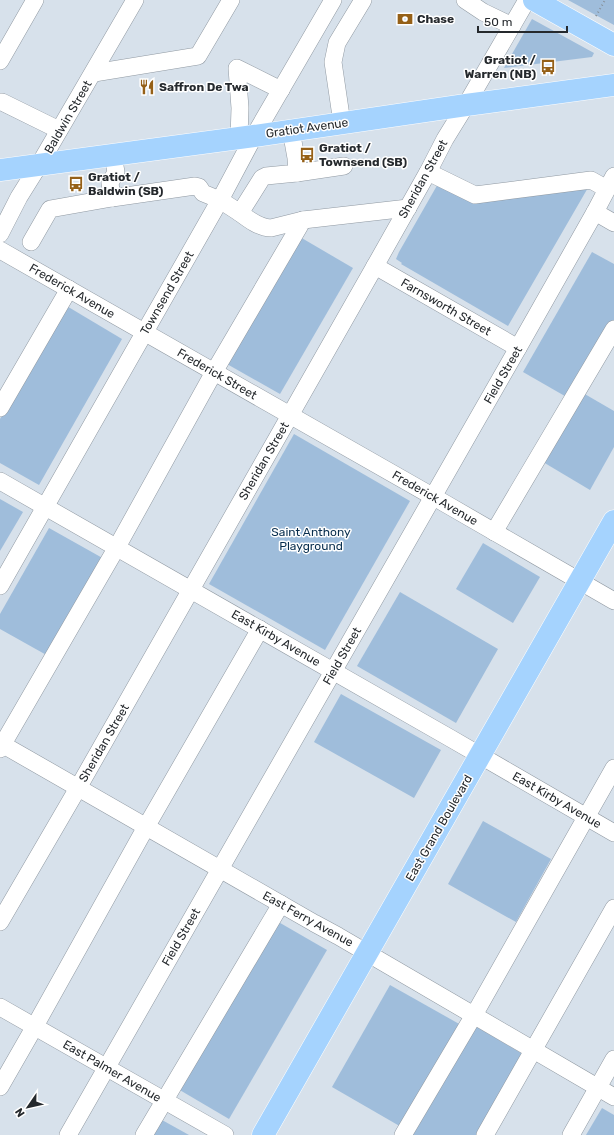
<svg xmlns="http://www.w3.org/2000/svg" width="614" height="1135" font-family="Rubik,sans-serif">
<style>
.green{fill:#9fbddb}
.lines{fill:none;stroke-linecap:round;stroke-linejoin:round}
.minor-casing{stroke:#9099a2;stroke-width:18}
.major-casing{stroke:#fff;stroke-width:23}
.path{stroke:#858c93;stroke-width:2;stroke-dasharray:1 3;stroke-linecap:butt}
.minor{stroke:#fff;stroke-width:17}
.major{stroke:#a5d3fe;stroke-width:22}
.labels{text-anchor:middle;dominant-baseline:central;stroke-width:3;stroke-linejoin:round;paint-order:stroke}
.poi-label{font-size:12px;font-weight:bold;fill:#25292d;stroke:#fff;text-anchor:start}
.street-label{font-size:12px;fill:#25292d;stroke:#fff}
.park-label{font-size:12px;fill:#082e4e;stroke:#fff}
</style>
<rect width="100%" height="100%" fill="#d7e1eb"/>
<g class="green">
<polygon points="568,0 614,0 614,26 614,25"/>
<polygon points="532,19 594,53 592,57 504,68"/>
<polygon points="439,182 471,200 589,186 508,326 401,264 402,263 396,259 399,252"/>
<polygon points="300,237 353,268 280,394 227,364"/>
<polygon points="592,252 614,264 614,323 570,399 523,372"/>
<polygon points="65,305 122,339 39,485 0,463 0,419"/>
<polygon points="583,393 614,411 614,447 590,490 543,462"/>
<polygon points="294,434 410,501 325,650 209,584"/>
<polygon points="0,499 23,512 0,551"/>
<polygon points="49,528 106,560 50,657 0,629 0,614"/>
<polygon points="483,543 540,577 513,623 456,589"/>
<polygon points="400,592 498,649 456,723 357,666"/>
<polygon points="341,694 441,750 414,798 314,742"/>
<polygon points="483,821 551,859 516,922 448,884"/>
<polygon points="275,920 327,950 229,1119 178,1089"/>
<polygon points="390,985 461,1025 403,1128 332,1087"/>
<polygon points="472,1024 526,1056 481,1135 407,1135"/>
<polygon points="602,1108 614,1115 614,1135 586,1135"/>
<polygon points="162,1120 189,1135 153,1135"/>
</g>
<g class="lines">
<defs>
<g id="minor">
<polyline points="465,0 483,12 512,26"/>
<polyline points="0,61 35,0"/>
<polyline points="94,73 198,56 231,0"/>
<polyline points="0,102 2,102 59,130"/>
<polyline points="342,123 333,62 337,43 363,0"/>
<polyline points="239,138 240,108 237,68 281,90"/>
<polyline points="428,172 475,195 591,180 607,189"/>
<polyline points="297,173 344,166"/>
<polyline points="112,198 110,183 116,172 113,155"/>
<polyline points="595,212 614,223"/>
<path d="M240 213C249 220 260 228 271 228L303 220"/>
<polyline points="0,234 19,197 39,165 135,0"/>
<polyline points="31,242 50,209 112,198 195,186 199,187 203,193 220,200 240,213 262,178 266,176 297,173 296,158 291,130"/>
<polyline points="0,250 446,504 614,601"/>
<polyline points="375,266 518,348"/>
<polyline points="0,408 69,289"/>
<polyline points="0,481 450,738 614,833"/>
<polyline points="494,532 614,329"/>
<polyline points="0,586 220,200 254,136 333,0"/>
<polyline points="0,743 314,923 338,936 614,1097"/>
<polyline points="0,749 117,547 214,372 303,220 408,208"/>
<polyline points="0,922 78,788 375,266 428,172 445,139 466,105 527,0"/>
<polyline points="0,1007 225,1135"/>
<polyline points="0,1087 35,1026 146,827 260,629"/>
<polyline points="68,1135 518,348 595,212 614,176"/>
<polyline points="144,1135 281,904"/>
<polyline points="403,1135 474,1015 614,768"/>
<polyline points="485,1135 614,908"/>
<polyline points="571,1135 614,1059"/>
</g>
<g id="major">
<polyline points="534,0 614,45"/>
<polyline points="0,170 254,136 466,105 614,85"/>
<polyline points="263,1135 614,521"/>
</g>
</defs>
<use href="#minor" class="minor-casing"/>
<use href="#major" class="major-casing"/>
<polyline class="path" points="596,16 605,0"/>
<use href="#minor" class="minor"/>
<use href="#major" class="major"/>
</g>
<defs>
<symbol id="bank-bare" viewBox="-9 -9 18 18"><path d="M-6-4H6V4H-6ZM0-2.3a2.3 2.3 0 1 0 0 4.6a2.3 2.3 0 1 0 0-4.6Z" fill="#956017" stroke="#fff" stroke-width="2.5" paint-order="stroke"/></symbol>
<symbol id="bus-bare" viewBox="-9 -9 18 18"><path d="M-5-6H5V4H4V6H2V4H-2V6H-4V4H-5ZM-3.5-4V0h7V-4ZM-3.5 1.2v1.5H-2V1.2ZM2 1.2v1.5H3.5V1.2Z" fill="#956017" stroke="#fff" stroke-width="2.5" paint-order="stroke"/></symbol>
<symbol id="restaurant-bare" viewBox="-9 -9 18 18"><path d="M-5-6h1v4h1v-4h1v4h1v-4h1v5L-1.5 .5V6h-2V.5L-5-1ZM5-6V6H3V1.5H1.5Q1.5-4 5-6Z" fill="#956017" stroke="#fff" stroke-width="2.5" paint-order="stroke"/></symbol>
</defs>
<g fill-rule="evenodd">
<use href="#bank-bare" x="394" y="8" width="22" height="22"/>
<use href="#bus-bare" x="537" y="56" width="22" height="22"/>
<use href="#restaurant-bare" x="136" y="76" width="22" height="22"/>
<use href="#bus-bare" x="296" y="144" width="22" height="22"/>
<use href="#bus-bare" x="65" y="173" width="22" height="22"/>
</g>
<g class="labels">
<g class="poi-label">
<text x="417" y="19">Chase</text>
<text x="536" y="60" text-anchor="end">Gratiot /<tspan x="536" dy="14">Warren (NB)</tspan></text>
<text x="159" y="87">Saffron De Twa</text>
<text x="319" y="148">Gratiot /<tspan x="319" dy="14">Townsend (SB)</tspan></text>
<text x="88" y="177">Gratiot /<tspan x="88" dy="14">Baldwin (SB)</tspan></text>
</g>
<g class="street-label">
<text transform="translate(68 117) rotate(-60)">Baldwin Street</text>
<text transform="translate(307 128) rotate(-8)">Gratiot Avenue</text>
<text transform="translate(423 179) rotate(-61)">Sheridan Street</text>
<text transform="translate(72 291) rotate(30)">Frederick Avenue</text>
<text transform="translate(167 293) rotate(-60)">Townsend Street</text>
<text transform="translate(446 307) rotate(30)">Farnsworth Street</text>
<text transform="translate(217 374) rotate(30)">Frederick Street</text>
<text transform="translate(503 375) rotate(-60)">Field Street</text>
<text transform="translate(264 461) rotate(-60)">Sheridan Street</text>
<text transform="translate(435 498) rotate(30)">Frederick Avenue</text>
<text transform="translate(276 638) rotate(30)">East Kirby Avenue</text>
<text transform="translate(342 656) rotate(-60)">Field Street</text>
<text transform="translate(104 743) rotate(-60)">Sheridan Street</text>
<text transform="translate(557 800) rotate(30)">East Kirby Avenue</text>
<text transform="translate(439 828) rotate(-60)">East Grand Boulevard</text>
<text transform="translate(308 919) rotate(29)">East Ferry Avenue</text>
<text transform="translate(181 937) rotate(-60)">Field Street</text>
<text transform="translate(112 1071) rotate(30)">East Palmer Avenue</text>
</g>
<g class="park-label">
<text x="311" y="532">Saint Anthony<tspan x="311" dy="14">Playground</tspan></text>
</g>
</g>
<g transform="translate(28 1107) rotate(236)" stroke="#ffffff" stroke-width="3" paint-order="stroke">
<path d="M0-3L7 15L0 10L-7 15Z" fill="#25292d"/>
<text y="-6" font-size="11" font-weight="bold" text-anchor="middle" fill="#25292d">N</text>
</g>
<path d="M478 26v6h89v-6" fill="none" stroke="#25292d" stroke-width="2"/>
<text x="484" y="26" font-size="12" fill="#25292d" stroke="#ffffff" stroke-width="3" paint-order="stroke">50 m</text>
</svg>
